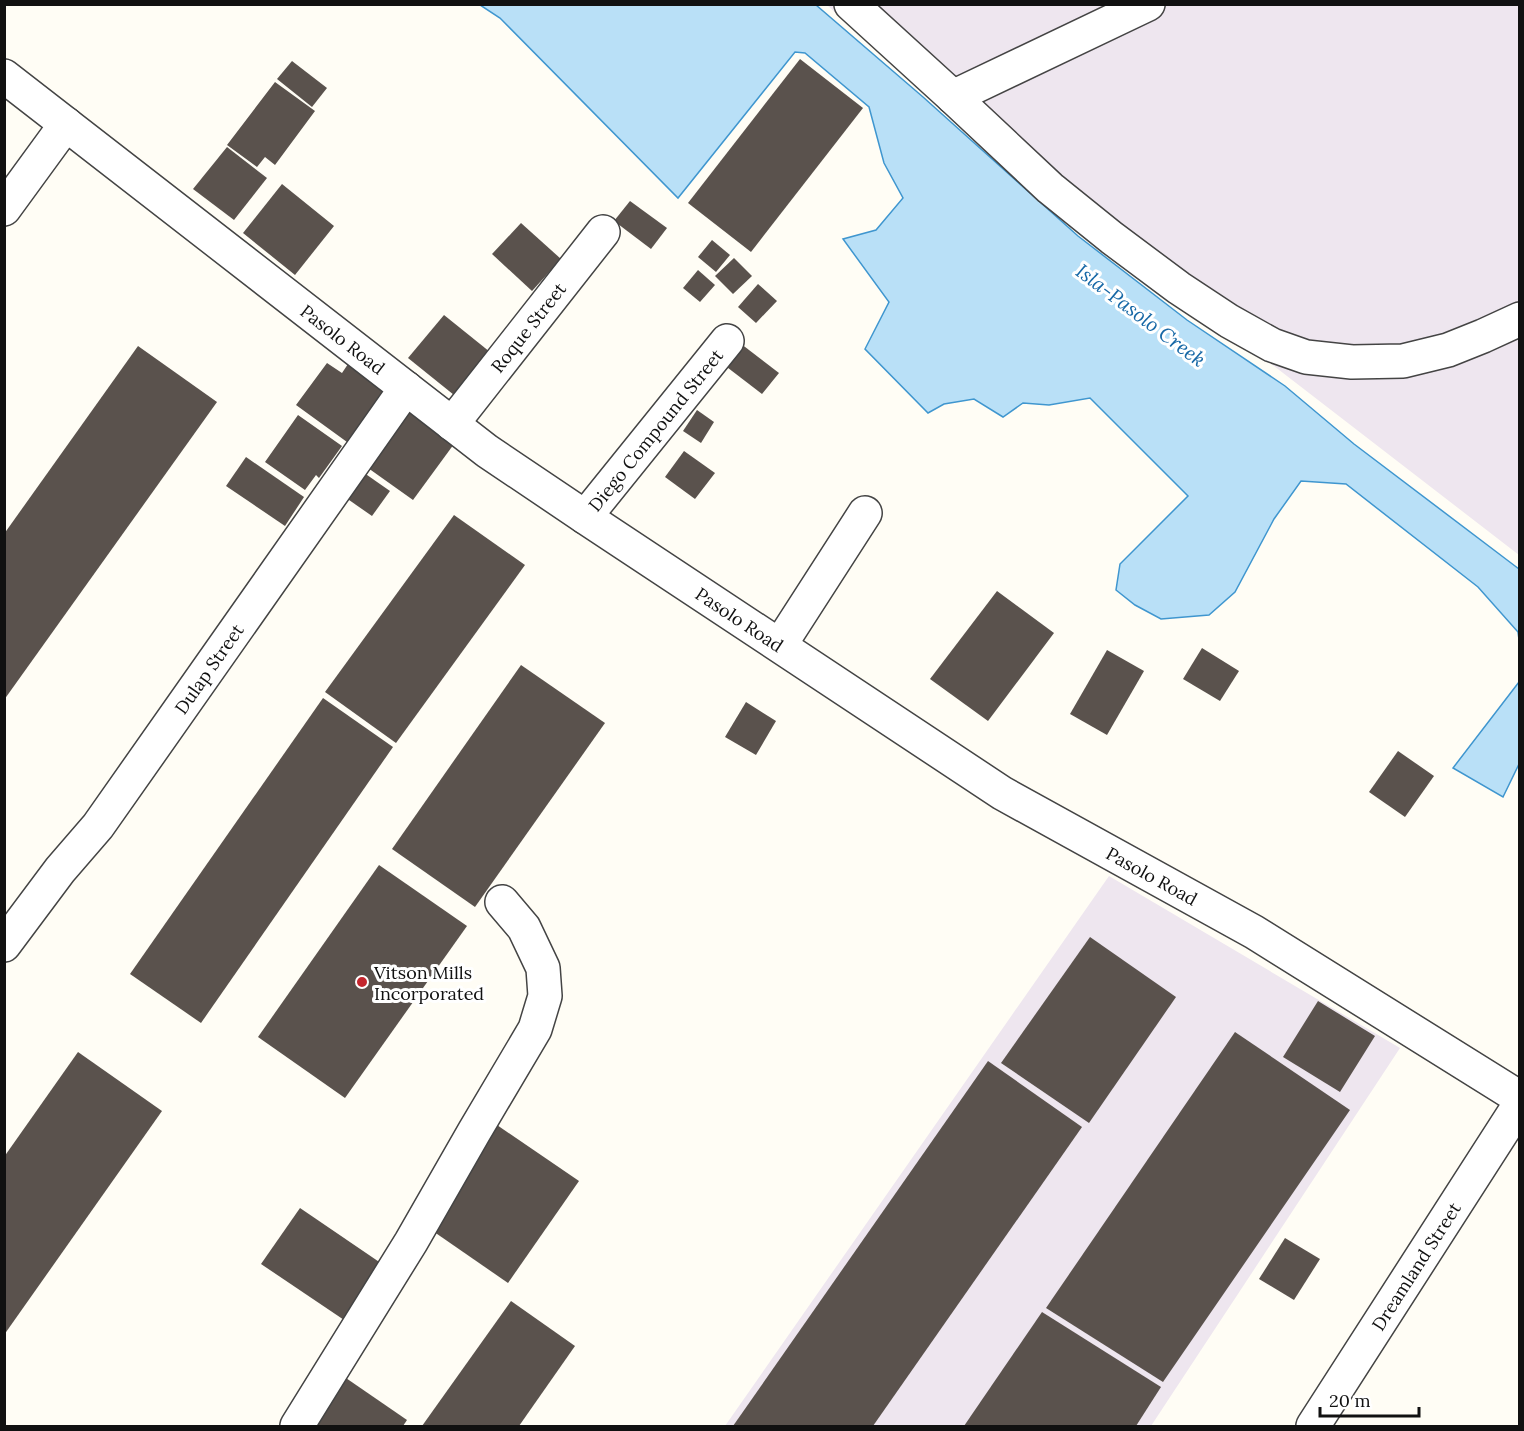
<svg xmlns="http://www.w3.org/2000/svg" width="1524" height="1431" font-family="Lora,serif">
<style>
.industrial{fill:#eee6ef}
.water{fill:#b9e0f7;stroke:#3f96cf;stroke-width:1.5}
.building{fill:#5a524d}
.lines{fill:none;stroke-linecap:round;stroke-linejoin:round}
.minor-casing{stroke:#444;stroke-width:36}
.minor{stroke:#fff;stroke-width:33}
.poi-dot{fill:#c4262e;stroke:#fff;stroke-width:2}
.labels{text-anchor:middle;dominant-baseline:central;stroke-width:6;stroke-linejoin:round;paint-order:stroke}
.street-label{font-size:18px;fill:#111;stroke:#fff}
.poi-label{font-size:18px;fill:#111;stroke:#fff;text-anchor:start}
.water-label{font-size:20px;font-style:italic;fill:#1768a6;stroke:#fff}
</style>
<rect width="100%" height="100%" fill="#fffdf5"/>
<g class="industrial">
<polygon points="827,5 1519,5 1519,555 1274,366 1189,310 1039,197"/>
<polygon points="1109,876 1400,1048 1151,1426 725,1426"/>
</g>
<g class="water">
<polygon points="480,5 816,5 923,97 1078,236 1187,320 1285,386 1354,444 1519,569 1519,640 1518,632 1478,587 1346,484 1301,481 1274,519 1235,592 1209,615 1161,619 1135,605 1116,590 1120,564 1188,496 1090,398 1049,405 1023,403 1003,417 974,399 944,404 928,413 865,349 889,302 843,239 876,230 903,198 884,163 869,107 805,53 795,52 678,198 500,18"/>
<polygon points="1519,682 1519,764 1503,797 1453,768"/>
</g>
<g class="building">
<polygon points="800,59 863,108 751,252 688,203"/>
<polygon points="292,61 327,88 312,107 277,79"/>
<polygon points="275,82 315,111 275,165 265,157 257,167 227,145"/>
<polygon points="227,147 267,178 234,220 193,189"/>
<polygon points="282,184 334,226 295,275 243,233"/>
<polygon points="630,201 667,228 651,249 614,221"/>
<polygon points="521,223 561,259 532,291 492,254"/>
<polygon points="712,240 730,255 716,272 698,257"/>
<polygon points="734,258 752,276 733,294 715,276"/>
<polygon points="698,270 715,285 700,302 683,288"/>
<polygon points="758,284 777,301 756,323 738,307"/>
<polygon points="444,315 490,352 454,395 408,358"/>
<polygon points="736,340 779,373 762,394 719,361"/>
<polygon points="138,346 217,402 4,700 4,534"/>
<polygon points="350,361 388,388 347,442 296,405 327,363 342,373"/>
<polygon points="402,407 454,444 413,500 361,463"/>
<polygon points="697,410 714,422 701,443 683,431"/>
<polygon points="298,415 342,446 319,478 316,475 305,490 265,462"/>
<polygon points="684,451 715,473 695,499 665,477"/>
<polygon points="246,457 304,497 285,526 226,486"/>
<polygon points="357,468 390,491 372,516 339,493"/>
<polygon points="454,515 525,565 396,743 325,692"/>
<polygon points="997,591 1054,633 988,721 930,679"/>
<polygon points="1202,648 1239,671 1220,701 1183,679"/>
<polygon points="1107,650 1144,671 1107,735 1070,714"/>
<polygon points="521,665 605,723 475,907 392,849"/>
<polygon points="323,698 393,747 201,1023 130,974"/>
<polygon points="746,702 776,721 756,755 725,737"/>
<polygon points="1398,751 1434,776 1405,817 1369,792"/>
<polygon points="379,865 467,926 345,1098 258,1037"/>
<polygon points="1090,937 1176,997 1089,1123 1001,1063"/>
<polygon points="1318,1001 1375,1036 1340,1092 1283,1057"/>
<polygon points="1235,1032 1350,1110 1163,1382 1046,1308"/>
<polygon points="78,1052 162,1111 4,1335 4,1157"/>
<polygon points="988,1061 1082,1127 873,1426 733,1426"/>
<polygon points="497,1125 579,1181 508,1283 427,1227"/>
<polygon points="300,1208 391,1270 353,1326 261,1264"/>
<polygon points="1285,1238 1320,1259 1294,1300 1259,1279"/>
<polygon points="511,1301 575,1346 519,1426 422,1426"/>
<polygon points="1042,1312 1161,1387 1136,1426 964,1426"/>
<polygon points="343,1376 407,1420 403,1426 308,1426"/>
</g>
<g class="lines">
<defs>
<g id="minor">
<polyline points="851,4 953,97 1050,188 1112,238 1179,288 1229,321 1272,345 1306,357 1352,362 1403,361 1448,350 1483,336 1520,319"/>
<path id="s1" d="M4 76 487 451 585 517 1002 793 1254 932 1520 1098"/>
<polyline points="953,97 1148,4"/>
<polyline points="4,209 66,124"/>
<path id="s2" d="M452 424 603 232"/>
<path id="s3" d="M585 517 727 341"/>
<polyline points="780,645 865,513"/>
<path id="s4" d="M4 945 60 870 98 826 406 388"/>
<polyline points="297,1426 411,1242 474,1132 535,1029 545,996 543,968 524,928 502,902"/>
<path id="s5" d="M1313 1426 1520 1104"/>
</g>
</defs>
<use href="#minor" class="minor-casing"/>
<use href="#minor" class="minor"/>
</g>
<circle class="poi-dot" cx="362" cy="982" r="6"/>
<g class="labels">
<g class="street-label">
<text stroke="none"><textPath href="#s2" startOffset="123">Roque Street</textPath></text>
<text stroke="none"><textPath href="#s1" startOffset="429">Pasolo Road</textPath></text>
<text stroke="none"><textPath href="#s3" startOffset="112">Diego Compound Street</textPath></text>
<text stroke="none"><textPath href="#s1" startOffset="915">Pasolo Road</textPath></text>
<text stroke="none"><textPath href="#s4" startOffset="344">Dulap Street</textPath></text>
<text stroke="none"><textPath href="#s1" startOffset="1401">Pasolo Road</textPath></text>
<text stroke="none"><textPath href="#s5" startOffset="190">Dreamland Street</textPath></text>
</g>
<g class="poi-label">
<text x="374" y="972">Vitson Mills<tspan x="374" dy="21">Incorporated</tspan></text>
</g>
<g class="water-label">
<text transform="translate(1141 315) rotate(37)">Isla-Pasolo Creek</text>
</g>
</g>
<rect width="1524" height="1431" fill="none" stroke="#111111" stroke-width="12"/>
<path d="M1320 1407v9h99v-9" fill="none" stroke="#111111" stroke-width="3"/>
<text x="1329" y="1407" font-size="18" fill="#111111" stroke="#ffffff" stroke-width="4.5" paint-order="stroke">20 m</text>
</svg>
